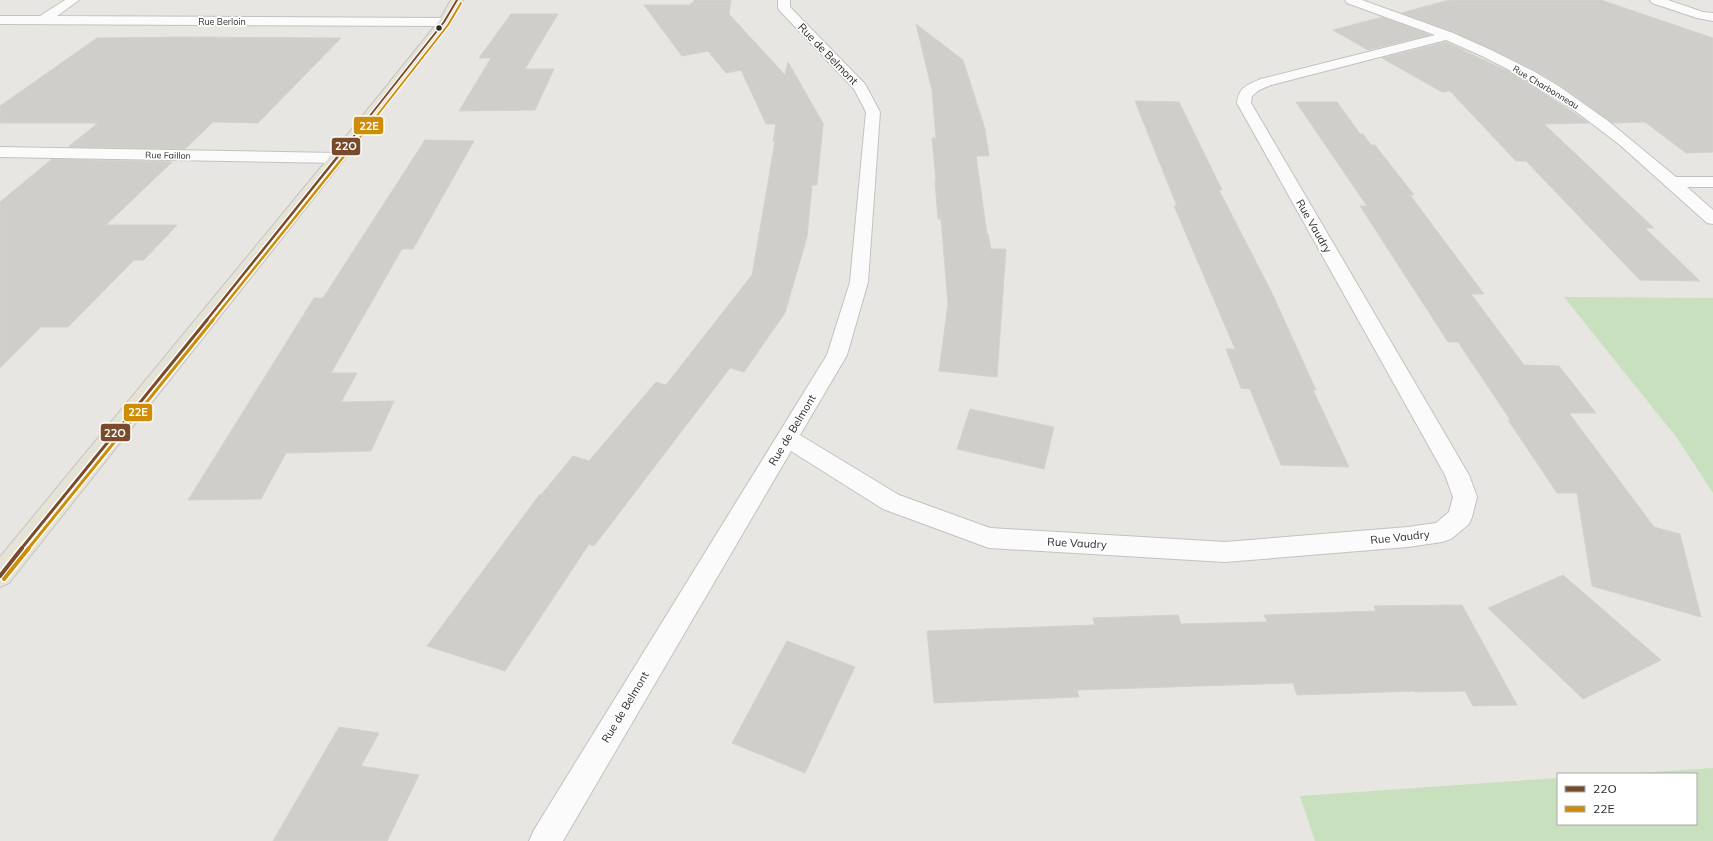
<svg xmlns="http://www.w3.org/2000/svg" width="1713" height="841" font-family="Mulish,sans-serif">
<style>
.green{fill:#c9e0bf}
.building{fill:#d0cecb;stroke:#d3d2ce}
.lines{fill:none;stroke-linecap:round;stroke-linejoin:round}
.street-casing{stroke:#c2c2c1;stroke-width:2}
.primary-casing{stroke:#c5c4c2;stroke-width:2}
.street{fill:#fcfbfb;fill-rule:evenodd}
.primary{fill:#e5e3d6;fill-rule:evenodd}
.bus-1-far3-casing{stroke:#fff;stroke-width:4}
.bus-1-far2-casing{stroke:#fff;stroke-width:5}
.bus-1-far1-casing{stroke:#fff;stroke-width:6}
.bus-1-casing{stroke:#fff;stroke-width:7}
.bus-2-far3-casing{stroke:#fff;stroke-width:4}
.bus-2-far2-casing{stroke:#fff;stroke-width:5}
.bus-2-far1-casing{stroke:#fff;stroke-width:6}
.bus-2-casing{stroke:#fff;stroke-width:7}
.bus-1-far3{stroke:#7a4b2a;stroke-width:2}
.bus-1-far2{stroke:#7a4b2a;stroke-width:2.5}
.bus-1-far1{stroke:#7a4b2a;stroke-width:3}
.bus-1{stroke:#7a4b2a;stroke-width:4}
.bus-2-far3{stroke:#ce8d09;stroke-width:2}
.bus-2-far2{stroke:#ce8d09;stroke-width:2.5}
.bus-2-far1{stroke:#ce8d09;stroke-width:3}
.bus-2{stroke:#ce8d09;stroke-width:4}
.bus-dot{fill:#2b2b2b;stroke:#fff;stroke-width:1.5}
.labels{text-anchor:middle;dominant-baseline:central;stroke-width:3.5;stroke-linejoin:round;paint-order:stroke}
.far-street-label{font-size:9px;fill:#2b2b2b;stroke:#fff}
.street-label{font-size:11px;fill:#2b2b2b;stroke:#fff}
.line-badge{stroke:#fff;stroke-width:1.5}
.badge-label{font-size:11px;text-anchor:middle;font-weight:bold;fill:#fff}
</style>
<rect width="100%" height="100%" fill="#e8e6e2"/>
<g class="green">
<polygon points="1564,297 1713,298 1713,493 1677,438"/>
<polygon points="1713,768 1713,841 1315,841 1300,796 1558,778 1558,824 1696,824 1696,774 1622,774"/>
</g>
<g class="building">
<polygon points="694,0 731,0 729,14 785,75 788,62 824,125 823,125 817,185 812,185 807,237 785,313 744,372 730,368 594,546 589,544 505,671 427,646 540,494 541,495 573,456 589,461 656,382 666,385 752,275 775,141 773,141 776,124 766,124 741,70 726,73 708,51 682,56 644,5 690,5 691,3 693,3"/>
<polygon points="1449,0 1601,0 1713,38 1713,152 1686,153 1645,122 1612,123 1561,86 1536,71 1454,32 1401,13"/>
<polygon points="511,14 558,14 525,69 554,69 535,110 459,111 491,58 479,58"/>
<polygon points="1382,17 1430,35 1368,50 1333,30"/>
<polygon points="916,24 963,60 985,129 989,156 976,156 987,234 988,234 991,249 1006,249 997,377 939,371 948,304 941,219 938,219 935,181 936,181 932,138 936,138 932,90"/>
<polygon points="186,37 341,38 258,123 213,122 185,149 68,147 98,123 0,123 0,106 97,38"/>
<polygon points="1446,42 1524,79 1589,123 1544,124 1654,228 1645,228 1700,281 1640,280 1526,161 1516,161 1450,91 1442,92 1382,58"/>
<polygon points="1135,101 1179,102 1222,190 1219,190 1271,291 1316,390 1313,390 1349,467 1281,465 1250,389 1241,388 1226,349 1235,349 1174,206 1177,206"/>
<polygon points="1296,102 1337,102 1360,134 1363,134 1371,145 1375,145 1414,195 1410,195 1484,294 1471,294 1524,365 1559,366 1596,413 1569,413 1654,527 1680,534 1701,617 1592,586 1577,493 1557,493 1508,420 1511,421 1458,342 1448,342 1360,206 1367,206"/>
<polygon points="425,140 474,141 413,249 402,249 331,373 357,373 341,402 394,401 371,451 286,453 261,499 188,500 314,298 323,298"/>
<polygon points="52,159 172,162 106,225 177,225 144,260 134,260 68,327 41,327 0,368 0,202"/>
<polygon points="970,409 1054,427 1044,469 957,449"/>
<polygon points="1563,575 1661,660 1583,699 1488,608"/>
<polygon points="1462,605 1517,705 1473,706 1465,691 1415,692 1415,691 1297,695 1293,683 1077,690 1079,697 934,703 927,631 1095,625 1093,618 1178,615 1181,624 1267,622 1264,615 1376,611 1374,606"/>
<polygon points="787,641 855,667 805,773 732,743"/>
<polygon points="339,727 379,733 361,766 419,775 387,841 273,841"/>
</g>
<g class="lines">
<defs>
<g id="street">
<polygon points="65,0 79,0 57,16 444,18 448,19 450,22 448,25 444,26 0,24 0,16 40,16"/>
<path d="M778 0H790V7L865 84 880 112 868 282 847 355 800 435 899 495 990 528 1225 542 1408 527 1436 523 1449 512 1453 497 1445 475 1237 103C1239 87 1247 85 1261 79L1435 35 1347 3 1345 0H1362L1453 33 1491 50 1535 72 1560 87 1608 121 1676 177H1713V187H1687L1713 210V224L1707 223 1620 145 1574 110 1525 78 1482 56 1446 40 1271 85 1259 90 1252 96 1251 103 1469 475 1477 497 1472 517 1469 524 1451 539 1442 542 1408 547 1225 562 989 548 883 509 791 451 563 841H529L534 830 827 355 850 282 866 112 854 89 780 11 778 8Z"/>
<polygon points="1650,0 1668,0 1703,12 1713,13 1713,21 1697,18 1652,3"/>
<polygon points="0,147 337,153 343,155 345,158 343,161 337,163 0,157"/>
</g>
<polygon id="primary" points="451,0 463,0 448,25 343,161 9,583 0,587 0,557 331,155 439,21"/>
</defs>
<use href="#street" class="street-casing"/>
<use href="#primary" class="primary-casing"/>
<use href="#street" class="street"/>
<use href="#primary" class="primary"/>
<defs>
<polyline id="bus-1-far3" points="350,141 444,22 457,0"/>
<polyline id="bus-1-far2" points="206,321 351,140"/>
<polyline id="bus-1-far1" points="21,549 207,320"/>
<polyline id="bus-1" points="0,576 22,548"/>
<polyline id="bus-2-far3" points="357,141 448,25 461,3"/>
<polyline id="bus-2-far2" points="212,321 357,140"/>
<polyline id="bus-2-far1" points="28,549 213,320"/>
<polyline id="bus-2" points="4,579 29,548"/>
</defs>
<use href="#bus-1-far3" class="bus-1-far3-casing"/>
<use href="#bus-1-far2" class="bus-1-far2-casing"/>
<use href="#bus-1-far1" class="bus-1-far1-casing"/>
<use href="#bus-1" class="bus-1-casing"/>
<use href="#bus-2-far3" class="bus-2-far3-casing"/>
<use href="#bus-2-far2" class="bus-2-far2-casing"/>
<use href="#bus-2-far1" class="bus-2-far1-casing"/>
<use href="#bus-2" class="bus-2-casing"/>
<use href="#bus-1-far3" class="bus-1-far3"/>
<use href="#bus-1-far2" class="bus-1-far2"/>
<use href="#bus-1-far1" class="bus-1-far1"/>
<use href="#bus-1" class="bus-1"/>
<use href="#bus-2-far3" class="bus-2-far3"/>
<use href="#bus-2-far2" class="bus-2-far2"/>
<use href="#bus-2-far1" class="bus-2-far1"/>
<use href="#bus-2" class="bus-2"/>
</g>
<circle class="bus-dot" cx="439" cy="28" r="3.5"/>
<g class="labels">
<g class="far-street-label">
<text x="222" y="21">Rue Berloin</text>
<text transform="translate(1546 87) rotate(31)">Rue Charbonneau</text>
<text transform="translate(168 155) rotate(1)">Rue Faillon</text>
</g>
<g class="street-label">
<text transform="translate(828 54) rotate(46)">Rue de Belmont</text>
<text transform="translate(1314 226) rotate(60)">Rue Vaudry</text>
<text transform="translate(792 430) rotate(-59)">Rue de Belmont</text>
<text transform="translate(1400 537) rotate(-6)">Rue Vaudry</text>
<text transform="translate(1077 543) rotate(3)">Rue Vaudry</text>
<text transform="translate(625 707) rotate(-59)">Rue de Belmont</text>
</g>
</g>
<g class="line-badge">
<rect x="353" y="116" width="31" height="19" rx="4" fill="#ce8d09"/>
<rect x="331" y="137" width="30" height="19" rx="4" fill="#7a4b2a"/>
<rect x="123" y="403" width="30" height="19" rx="4" fill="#ce8d09"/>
<rect x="100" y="423" width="31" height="19" rx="4" fill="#7a4b2a"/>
</g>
<g class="badge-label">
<text x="369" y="130">22E</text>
<text x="346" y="150">22O</text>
<text x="138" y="416">22E</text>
<text x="115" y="437">22O</text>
</g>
<rect x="1557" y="773" width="140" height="52" fill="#ffffff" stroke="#aaaaaa"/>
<rect x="1565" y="786" width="20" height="6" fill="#7a4b2a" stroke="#aaaaaa"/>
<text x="1593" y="793" font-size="12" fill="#2b2b2b">22O</text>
<rect x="1565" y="806" width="20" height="6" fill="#ce8d09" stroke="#aaaaaa"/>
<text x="1593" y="813" font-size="12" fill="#2b2b2b">22E</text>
</svg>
